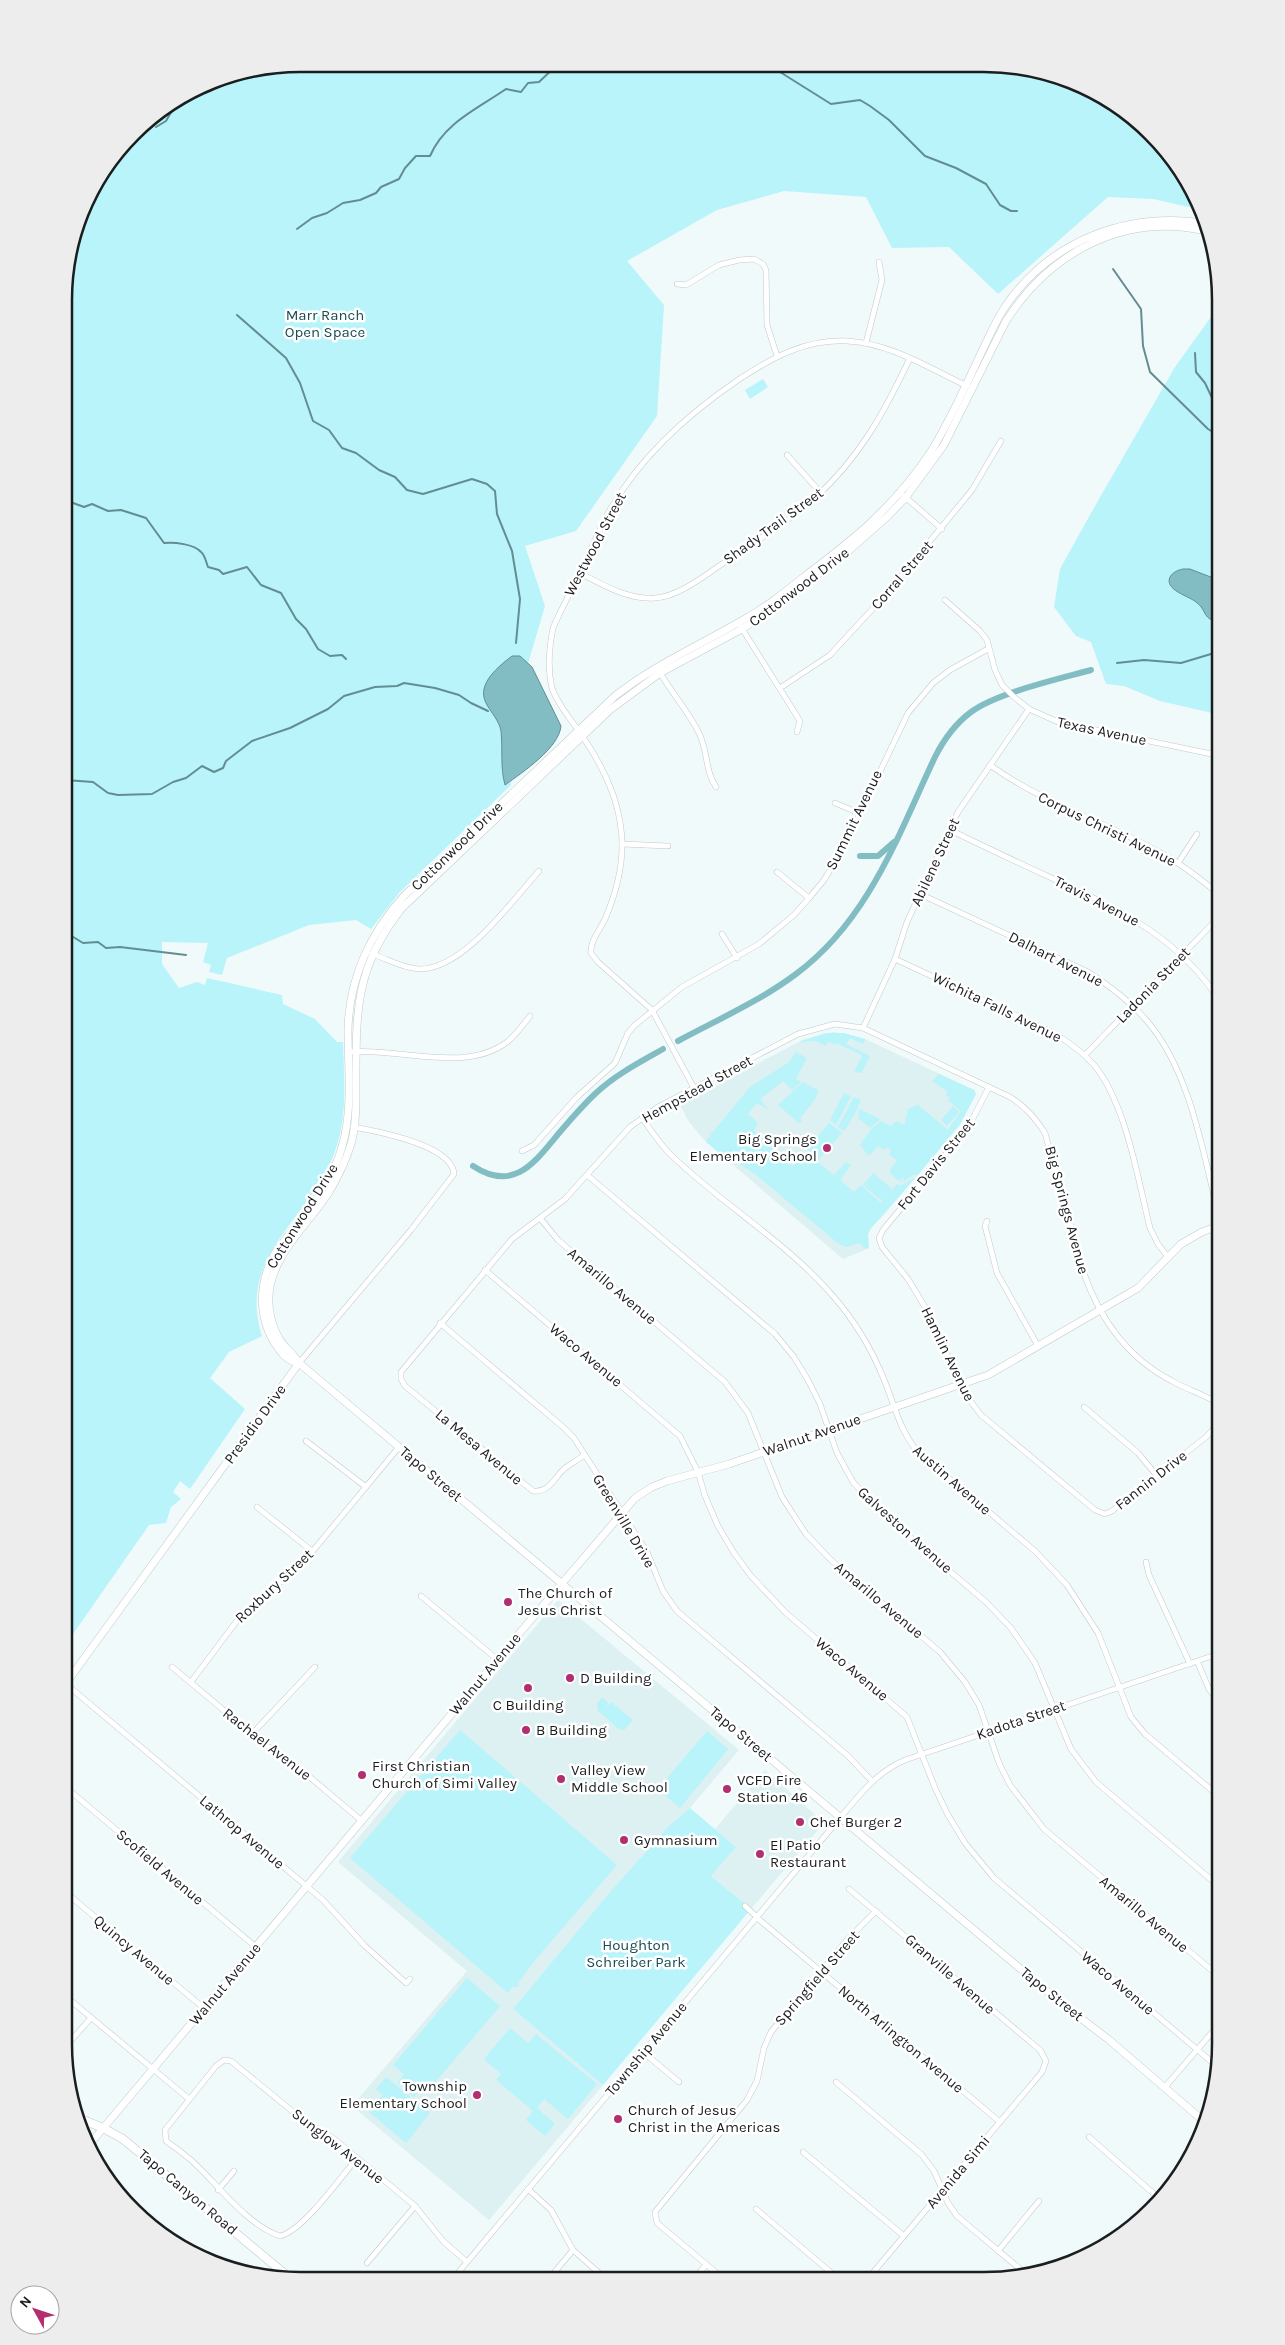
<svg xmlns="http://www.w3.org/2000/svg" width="1285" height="2345" font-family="Karla,sans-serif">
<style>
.built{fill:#ddf0f2}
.green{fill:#b8f4fa}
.water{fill:#82bdc4;stroke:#638d92}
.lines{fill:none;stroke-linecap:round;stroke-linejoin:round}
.stream{stroke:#638d92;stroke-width:2}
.canal{stroke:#82bdc4;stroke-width:6}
.minor-casing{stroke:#c0cacb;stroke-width:6}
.tertiary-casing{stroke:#c0cacb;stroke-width:8}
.secondary-casing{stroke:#c0cacb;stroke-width:9}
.minor{stroke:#fff;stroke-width:5}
.tertiary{stroke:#fff;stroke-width:7}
.secondary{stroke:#fff;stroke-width:8}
.poi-dot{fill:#b32d71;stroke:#fff;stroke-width:2}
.labels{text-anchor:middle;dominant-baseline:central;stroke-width:5;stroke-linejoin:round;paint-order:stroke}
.park-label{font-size:15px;fill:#174c51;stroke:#fff}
.street-label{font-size:15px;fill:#1b1e1f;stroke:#fff}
.poi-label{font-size:15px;fill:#1b1e1f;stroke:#fff;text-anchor:start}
.rim{fill:none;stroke:#1b1e1f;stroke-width:2.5}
</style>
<rect width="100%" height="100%" fill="#f0fafb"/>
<g class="built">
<polygon points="834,1032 865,1039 974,1090 976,1094 960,1125 883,1216 871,1228 868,1234 869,1248 843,1259 704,1140 689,1122 680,1105 804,1039"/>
<polygon points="558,1600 739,1750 690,1808 668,1827 610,1892 513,2009 603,2085 489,2220 352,2106 467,1971 338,1862"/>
<polygon points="765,1770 820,1819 818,1830 751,1909 711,1876 736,1847 715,1829"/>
</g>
<g class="green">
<path d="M301 64 1030 68 1089 88 1140 122 1181 169 1202 210 1153 199 1108 197 998 294 949 247 892 248 866 197 784 191 717 210 627 261 664 305 657 416 576 531 525 546 545 606 524 677 488 709 498 718 511 785 400 892 371 929 356 920 309 925 227 958 222 975 209 972 211 965 203 962 208 943 162 942V964L179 988 197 982 205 985 207 978 282 995 283 1004 315 1019 337 1042H343C344 1079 348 1118 334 1154 309 1220 236 1256 262 1336L229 1352 210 1378 245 1409 190 1489 180 1481 173 1492 181 1499 171 1507 166 1523 149 1525 64 1647 66 270 88 196 144 123 210 82Z"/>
<polygon points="1221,303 1221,715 1160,701 1124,686 1106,684 1091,642 1076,636 1054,607 1060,569 1095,506 1175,367"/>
<polygon points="763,379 768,387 750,399 745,390"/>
<polygon points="826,1033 844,1033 865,1039 863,1044 850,1038 846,1044 870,1056 861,1073 854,1072 862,1056 860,1054 836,1043 835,1045 828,1041 826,1046 815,1041 799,1042"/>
<polygon points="796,1052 807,1058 796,1079 801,1082 792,1090 783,1081 760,1099 769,1110 757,1103 748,1114 758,1123 754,1130 767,1144 793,1166 805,1152 834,1175 846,1162 851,1165 840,1180 854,1192 861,1185 881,1203 897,1184 900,1186 916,1177 871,1228 868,1234 869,1248 866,1249 859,1243 847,1247 839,1244 756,1175 724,1153 722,1155 706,1142 708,1137 711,1138 710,1132 712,1133 750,1087 786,1064 787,1065"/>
<polygon points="939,1074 974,1090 976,1094 960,1124 917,1176 915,1174 901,1183 905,1177 899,1181 890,1173 890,1170 897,1161 889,1154 891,1150 887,1147 884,1150 878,1146 869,1156 860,1145 871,1129 881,1121 891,1126 896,1121 904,1125 908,1109 918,1105 948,1130 961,1111 948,1100 950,1098 946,1095 948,1092 932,1081"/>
<polygon points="803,1082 819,1091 814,1101 800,1118 802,1120 799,1123 778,1105"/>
<polygon points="844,1093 851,1096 836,1125 830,1120"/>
<path d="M854 1097 861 1100C856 1111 852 1120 844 1131L838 1127Z"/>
<polygon points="953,1106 959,1112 947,1126 941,1120"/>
<polygon points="859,1109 880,1119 870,1128 858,1118"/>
<polygon points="829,1123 842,1133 818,1160 807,1149"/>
<polygon points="873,1173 892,1189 882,1201 863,1185"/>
<polygon points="602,1697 608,1703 605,1708 611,1702 633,1720 624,1730 619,1729 598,1711 597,1704"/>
<polygon points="460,1730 617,1865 536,1959 519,1982 518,1987 512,1987 508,1993 350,1858"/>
<polygon points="707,1731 728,1749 680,1808 658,1789"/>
<polygon points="690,1808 736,1847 711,1876 751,1909 603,2085 513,2009 610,1892 668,1827"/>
<polygon points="467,1978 500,2006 426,2093 421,2089 414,2097 398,2082 404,2074 393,2065"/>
<polygon points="510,2028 528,2043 536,2034 597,2084 568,2119 544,2099 537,2108 555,2124 545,2136 526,2120 533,2111 496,2080 501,2074 484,2059"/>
<polygon points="386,2077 430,2113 406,2143 369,2112 383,2095 376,2089"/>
</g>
<g class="water">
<path d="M1183 569H1190L1221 581V623C1201 619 1208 611 1196 602 1189 596 1164 590 1170 577 1173 572 1178 570 1183 569Z"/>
<path d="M512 656H520L532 667 561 726C559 748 523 772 505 785 500 767 503 750 501 731 499 720 491 713 486 703 476 684 499 666 512 656Z"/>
</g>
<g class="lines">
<g class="stream">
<polyline points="772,67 831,104 860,100 870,106 889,120 925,156 956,168 986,184 1000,205 1011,211 1017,211"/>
<polyline points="200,88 205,93 212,90 214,81"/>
<polyline points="156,127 166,121 177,102"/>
<path d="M297 229 312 218 327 213 343 203 360 200 376 193 381 187 399 179 405 168 416 156H430C444 123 477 109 506 89L521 92 528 83 539 82 557 65"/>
<polyline points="1113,269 1141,309 1143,346 1150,372 1208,429 1221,437"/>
<polyline points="237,315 286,358 300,383 313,421 329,430 342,448 356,453 379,470 395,477 407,490 423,494 472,479 487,484 495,491 497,514 512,551 520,599 516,643"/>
<polyline points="1195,353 1196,372 1205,383 1221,417"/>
<path d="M65 500 84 507 92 504 108 511 121 510 146 518 164 543C174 542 194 544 201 552 205 555 206 562 208 567L219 570 223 574 247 567 261 585 281 593 296 619 306 629 318 649 330 656 342 655 346 659"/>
<polyline points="1117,663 1144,660 1181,663 1221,651"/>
<polyline points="65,780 93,782 108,793 118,795 152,794 173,782 186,778 202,766 214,772 223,768 226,761 252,741 290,728 328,709 344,696 375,687 397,686 404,683 435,688 459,695 471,703 488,711"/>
<polyline points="65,932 83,943 98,942 106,948 120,947 186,955"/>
</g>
<g class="canal">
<polyline points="860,856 878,856 894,842"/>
<path d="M678 1041C717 1020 760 1001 796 974 869 920 898 835 935 757 944 739 955 724 971 712 996 693 1059 679 1091 670"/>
<path d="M473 1166C514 1193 535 1162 559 1133 571 1119 583 1105 596 1093 615 1075 640 1062 663 1049"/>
</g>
<defs>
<g id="minor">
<polyline points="677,284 686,285 719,265 739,260 754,259 763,264 766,270 767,325 777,356"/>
<polyline points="866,343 882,280 879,262"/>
<polyline points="787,455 820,492"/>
<polyline points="904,496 942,529"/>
<path d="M580 573C603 585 628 600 655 598 681 596 706 574 728 560 756 540 789 522 815 498 860 457 884 413 910 358"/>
<polyline points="945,600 980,631 987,640 995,670 1002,685 1014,697 1029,709 1058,722 1221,756"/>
<polyline points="741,627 800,721 797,732"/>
<path d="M659 671C671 692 688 711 699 733 708 751 705 771 716 787"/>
<polyline points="780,688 830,655 889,591 972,490 1001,441"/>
<path d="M990 765C1042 803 1104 821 1159 852 1182 864 1202 880 1221 896"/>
<polyline points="835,803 859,813"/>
<path d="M950 830C985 847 1021 864 1056 880 1122 911 1181 939 1221 1003"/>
<polyline points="622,844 668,846"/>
<polyline points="1178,863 1197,834"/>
<polyline points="777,872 809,898"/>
<path d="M920 894 1088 972C1110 986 1130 1001 1147 1021 1192 1073 1204 1159 1221 1225"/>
<polyline points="722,934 737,958"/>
<path d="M372 954C388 959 401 968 419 969 463 970 511 902 539 871"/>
<path d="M895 959 1052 1032C1067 1041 1082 1051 1094 1065 1126 1103 1138 1180 1150 1228L1158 1244 1168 1257"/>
<polyline points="863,1028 895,959 907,922 958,812 1029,709"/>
<path d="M349 1052C397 1047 465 1074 507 1042 516 1035 523 1025 530 1016"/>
<polyline points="1085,1055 1221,915"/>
<polyline points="989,1087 969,1126 883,1230 879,1238 882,1247 908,1279 928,1312 965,1394 981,1415 1095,1510 1105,1514 1112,1511 1206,1437 1221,1421"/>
<path d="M694 1088 652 1010 598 962 591 953C590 941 600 930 605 919 618 889 626 855 620 822 615 788 598 758 578 730 569 717 557 703 552 688 547 667 549 648 553 628 561 609 571 592 580 573 590 552 599 529 611 508 642 455 688 414 738 380 771 358 806 339 847 341 890 343 929 368 967 386"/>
<path d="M642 1118C651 1130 659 1143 670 1154 720 1203 788 1243 833 1296 854 1320 871 1348 883 1377 894 1403 899 1430 918 1452L1035 1551 1067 1585 1098 1633 1131 1717 1145 1734 1221 1798"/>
<polyline points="522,1151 534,1145 577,1097 615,1063 628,1033 635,1025 682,987 759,944 794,915 810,897 824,880 843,849 908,713 933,683 950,670 988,649"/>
<polyline points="587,1175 775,1334 794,1357 808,1380 820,1404 837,1453 853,1482 878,1510 986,1602 1011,1628 1035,1663 1071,1749 1096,1782 1221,1888"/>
<polyline points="540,1218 558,1240 725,1382 748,1413 782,1497 806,1534 831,1560 940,1652 965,1682 979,1705 999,1763 1010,1785 1044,1829 1221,1978"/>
<polyline points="987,1221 985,1226 997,1273 1038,1346"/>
<polyline points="485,1270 680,1436 698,1472 705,1496 718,1526 734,1553 751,1576 785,1612 907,1717 935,1788 948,1815 965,1843 994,1878 1219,2068"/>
<polyline points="440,1323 563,1427 574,1438 647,1552 663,1591 677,1611 847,1755 872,1781"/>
<path d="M299 1363 411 1230 454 1174C452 1145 376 1131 353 1127"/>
<polyline points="1084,1407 1138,1453 1157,1476"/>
<polyline points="306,1441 366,1487"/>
<path d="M584 1455C578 1460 570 1464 564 1469 554 1478 549 1493 533 1491L405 1386 401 1379V1372L512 1239 565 1199 630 1127 658 1107 798 1034 835 1024 863 1028 1010 1097C1026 1107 1035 1118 1045 1133L1083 1271C1099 1317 1127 1358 1172 1381 1188 1390 1206 1395 1221 1405"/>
<polyline points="257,1507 312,1551"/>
<polyline points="1146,1562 1149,1575 1190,1664"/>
<polyline points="421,1596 498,1660"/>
<polyline points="1197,1661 1209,1689 1221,1706"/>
<polyline points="172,1667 263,1743 293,1763 362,1821"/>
<polyline points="191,1682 242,1614 302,1564 399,1447"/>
<polyline points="66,1684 323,1900 365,1946 406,1983 410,1979"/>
<polyline points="252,1734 315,1667"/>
<polyline points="64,1786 256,1947"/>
<polyline points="849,1889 1040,2050 1046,2061 1042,2072 866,2281"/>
<polyline points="64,1891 205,2009"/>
<polyline points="745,1906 757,1917"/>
<polyline points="756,1917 1000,2122"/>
<polyline points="64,1995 189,2099"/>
<polyline points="66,2046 91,2018"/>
<polyline points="643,2052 679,2082"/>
<polyline points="836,2082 922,2155 934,2171 948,2203 957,2216 1026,2274"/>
<polyline points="1165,2087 1221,2022"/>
<polyline points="1089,2137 1161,2200"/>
<polyline points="803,2152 904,2236"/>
<path d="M357 2158C341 2177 303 2231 280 2236 245 2224 217 2183 191 2160 183 2153 175 2147 166 2141L165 2130 216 2066 224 2060 231 2061 303 2120 333 2138 415 2206 443 2241 467 2262"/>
<polyline points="528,2189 551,2210 573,2250 607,2280"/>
<polyline points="218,2190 234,2171"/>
<polyline points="756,2209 841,2281"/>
<polyline points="998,2251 1039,2201"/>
<polyline points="367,2263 415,2206"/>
<path d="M452 2280 840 1818C860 1794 877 1772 905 1760L1221 1653"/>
<polyline points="548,2280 573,2250"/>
<polyline points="693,2280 706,2265"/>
<polyline points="725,2280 657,2223 655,2212 747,2100 757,2081 764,2048 771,2032 847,1940 876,1911"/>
</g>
<g id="tertiary">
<path d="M299 1363C287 1361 282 1354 276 1345 257 1316 259 1282 275 1253 299 1220 331 1187 342 1147 353 1109 348 1069 348 1030 349 979 370 933 404 896L615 696C654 665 700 645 743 620 765 608 785 592 805 576 826 560 847 544 867 526 892 503 914 478 932 450 952 417 967 383 983 349 990 335 996 320 1005 307 1051 239 1130 210 1209 224"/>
<polyline points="64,1686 299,1363"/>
<path d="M1207 2124 1108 2039 1066 2007 299 1363C294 1354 285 1348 280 1340 272 1327 268 1310 269 1296 271 1255 308 1225 329 1192 338 1177 346 1160 351 1144 357 1122 356 1098 356 1076 356 1006 357 965 402 908L611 709 660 673 742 629 770 611 846 553 888 516 906 497 944 445 1006 321C1051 251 1126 211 1210 232"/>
<polyline points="89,2145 523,1629 635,1498 652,1487 667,1481 729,1464 988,1375 1138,1288 1181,1244 1202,1232 1221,1225"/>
</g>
<polyline id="secondary" points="76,2117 103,2128 123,2139 291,2279"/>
</defs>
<use href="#minor" class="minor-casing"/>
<use href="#tertiary" class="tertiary-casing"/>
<use href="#secondary" class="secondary-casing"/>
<use href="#minor" class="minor"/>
<use href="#tertiary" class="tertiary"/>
<use href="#secondary" class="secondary"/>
</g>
<g class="poi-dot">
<circle cx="827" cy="1148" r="5"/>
<circle cx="508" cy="1602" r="5"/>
<circle cx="570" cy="1678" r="5"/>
<circle cx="528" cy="1688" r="5"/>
<circle cx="526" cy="1730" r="5"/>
<circle cx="362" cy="1775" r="5"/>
<circle cx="561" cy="1779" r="5"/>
<circle cx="727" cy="1789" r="5"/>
<circle cx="800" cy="1822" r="5"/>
<circle cx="624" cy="1840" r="5"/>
<circle cx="760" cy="1854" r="5"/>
<circle cx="477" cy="2095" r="5"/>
<circle cx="618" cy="2119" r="5"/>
</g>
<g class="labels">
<g class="park-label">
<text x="325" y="315">Marr Ranch<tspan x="325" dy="17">Open Space</tspan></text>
<text x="636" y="1945">Houghton<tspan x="636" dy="17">Schreiber Park</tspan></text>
</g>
<g class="street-label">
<text transform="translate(773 526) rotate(-36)">Shady Trail Street</text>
<text transform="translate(595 544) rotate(-62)">Westwood Street</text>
<text transform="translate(902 575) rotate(-49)">Corral Street</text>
<text transform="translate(799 587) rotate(-37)">Cottonwood Drive</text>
<text transform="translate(1102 731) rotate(12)">Texas Avenue</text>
<text transform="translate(854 820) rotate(-64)">Summit Avenue</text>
<text transform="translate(1107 829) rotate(26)">Corpus Christi Avenue</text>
<text transform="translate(457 846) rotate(-44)">Cottonwood Drive</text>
<text transform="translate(935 862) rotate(-65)">Abilene Street</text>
<text transform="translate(1097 901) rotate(27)">Travis Avenue</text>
<text transform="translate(1056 959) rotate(27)">Dalhart Avenue</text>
<text transform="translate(1153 985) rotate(-46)">Ladonia Street</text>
<text transform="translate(997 1007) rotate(26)">Wichita Falls Avenue</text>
<text transform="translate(697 1089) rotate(-29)">Hempstead Street</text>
<text transform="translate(936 1164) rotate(-51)">Fort Davis Street</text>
<text transform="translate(1067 1210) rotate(75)">Big Springs Avenue</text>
<text transform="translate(302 1216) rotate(-58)">Cottonwood Drive</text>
<text transform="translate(612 1286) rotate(40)">Amarillo Avenue</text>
<text transform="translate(948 1354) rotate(64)">Hamlin Avenue</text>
<text transform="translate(586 1355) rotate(40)">Waco Avenue</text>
<text transform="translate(255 1424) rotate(-54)">Presidio Drive</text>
<text transform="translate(812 1435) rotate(-19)">Walnut Avenue</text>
<text transform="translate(479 1447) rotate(40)">La Mesa Avenue</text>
<text transform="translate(431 1474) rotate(40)">Tapo Street</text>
<text transform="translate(952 1480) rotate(41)">Austin Avenue</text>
<text transform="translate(1151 1480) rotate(-38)">Fannin Drive</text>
<text transform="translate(624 1521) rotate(59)">Greenville Drive</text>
<text transform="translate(905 1530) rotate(42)">Galveston Avenue</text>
<text transform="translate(274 1586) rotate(-43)">Roxbury Street</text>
<text transform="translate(879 1600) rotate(40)">Amarillo Avenue</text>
<text transform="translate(852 1669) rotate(40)">Waco Avenue</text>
<text transform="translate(485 1674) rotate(-50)">Walnut Avenue</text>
<text transform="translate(1021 1720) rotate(-19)">Kadota Street</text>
<text transform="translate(741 1734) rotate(40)">Tapo Street</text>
<text transform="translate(267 1744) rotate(38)">Rachael Avenue</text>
<text transform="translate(242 1832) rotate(40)">Lathrop Avenue</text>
<text transform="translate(160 1867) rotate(40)">Scofield Avenue</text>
<text transform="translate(1144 1914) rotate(40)">Amarillo Avenue</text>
<text transform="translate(134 1950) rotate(40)">Quincy Avenue</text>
<text transform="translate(950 1974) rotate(41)">Granville Avenue</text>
<text transform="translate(817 1978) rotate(-49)">Springfield Street</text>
<text transform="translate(1118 1983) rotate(40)">Waco Avenue</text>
<text transform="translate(225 1984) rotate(-50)">Walnut Avenue</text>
<text transform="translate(1052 1994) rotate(39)">Tapo Street</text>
<text transform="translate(901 2039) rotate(40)">North Arlington Avenue</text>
<text transform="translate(646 2049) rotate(-50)">Township Avenue</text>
<text transform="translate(338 2146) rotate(38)">Sunglow Avenue</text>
<text transform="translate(958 2172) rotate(-50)">Avenida Simi</text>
<text transform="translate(188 2192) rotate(40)">Tapo Canyon Road</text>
</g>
<g class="poi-label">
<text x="817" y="1139" text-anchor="end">Big Springs<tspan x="817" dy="17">Elementary School</tspan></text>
<text x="518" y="1593">The Church of<tspan x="518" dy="17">Jesus Christ</tspan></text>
<text x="580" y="1678">D Building</text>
<text x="528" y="1705" text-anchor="middle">C Building</text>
<text x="536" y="1730">B Building</text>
<text x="372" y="1766">First Christian<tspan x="372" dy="17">Church of Simi Valley</tspan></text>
<text x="571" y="1770">Valley View<tspan x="571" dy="17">Middle School</tspan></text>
<text x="737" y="1780">VCFD Fire<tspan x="737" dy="17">Station 46</tspan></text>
<text x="810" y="1822">Chef Burger 2</text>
<text x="634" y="1840">Gymnasium</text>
<text x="770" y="1845">El Patio<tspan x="770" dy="17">Restaurant</tspan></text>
<text x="467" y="2086" text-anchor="end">Township<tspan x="467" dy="17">Elementary School</tspan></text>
<text x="628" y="2110">Church of Jesus<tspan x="628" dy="17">Christ in the Americas</tspan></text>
</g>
</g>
<path d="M0 0H1285V2345H0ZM300 72H984A228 228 0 0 1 1212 300V2044A228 228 0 0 1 984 2272H300A228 228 0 0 1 72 2044V300A228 228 0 0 1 300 72Z" fill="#ededed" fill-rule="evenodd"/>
<path class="rim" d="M300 72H984A228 228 0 0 1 1212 300V2044A228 228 0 0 1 984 2272H300A228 228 0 0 1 72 2044V300A228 228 0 0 1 300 72Z"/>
<g transform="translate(35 2310) rotate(310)"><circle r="24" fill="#ffffff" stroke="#a4a5a5"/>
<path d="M0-4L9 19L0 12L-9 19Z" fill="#b32d71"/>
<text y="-8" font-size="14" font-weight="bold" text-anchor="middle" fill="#1b1e1f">N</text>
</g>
</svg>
